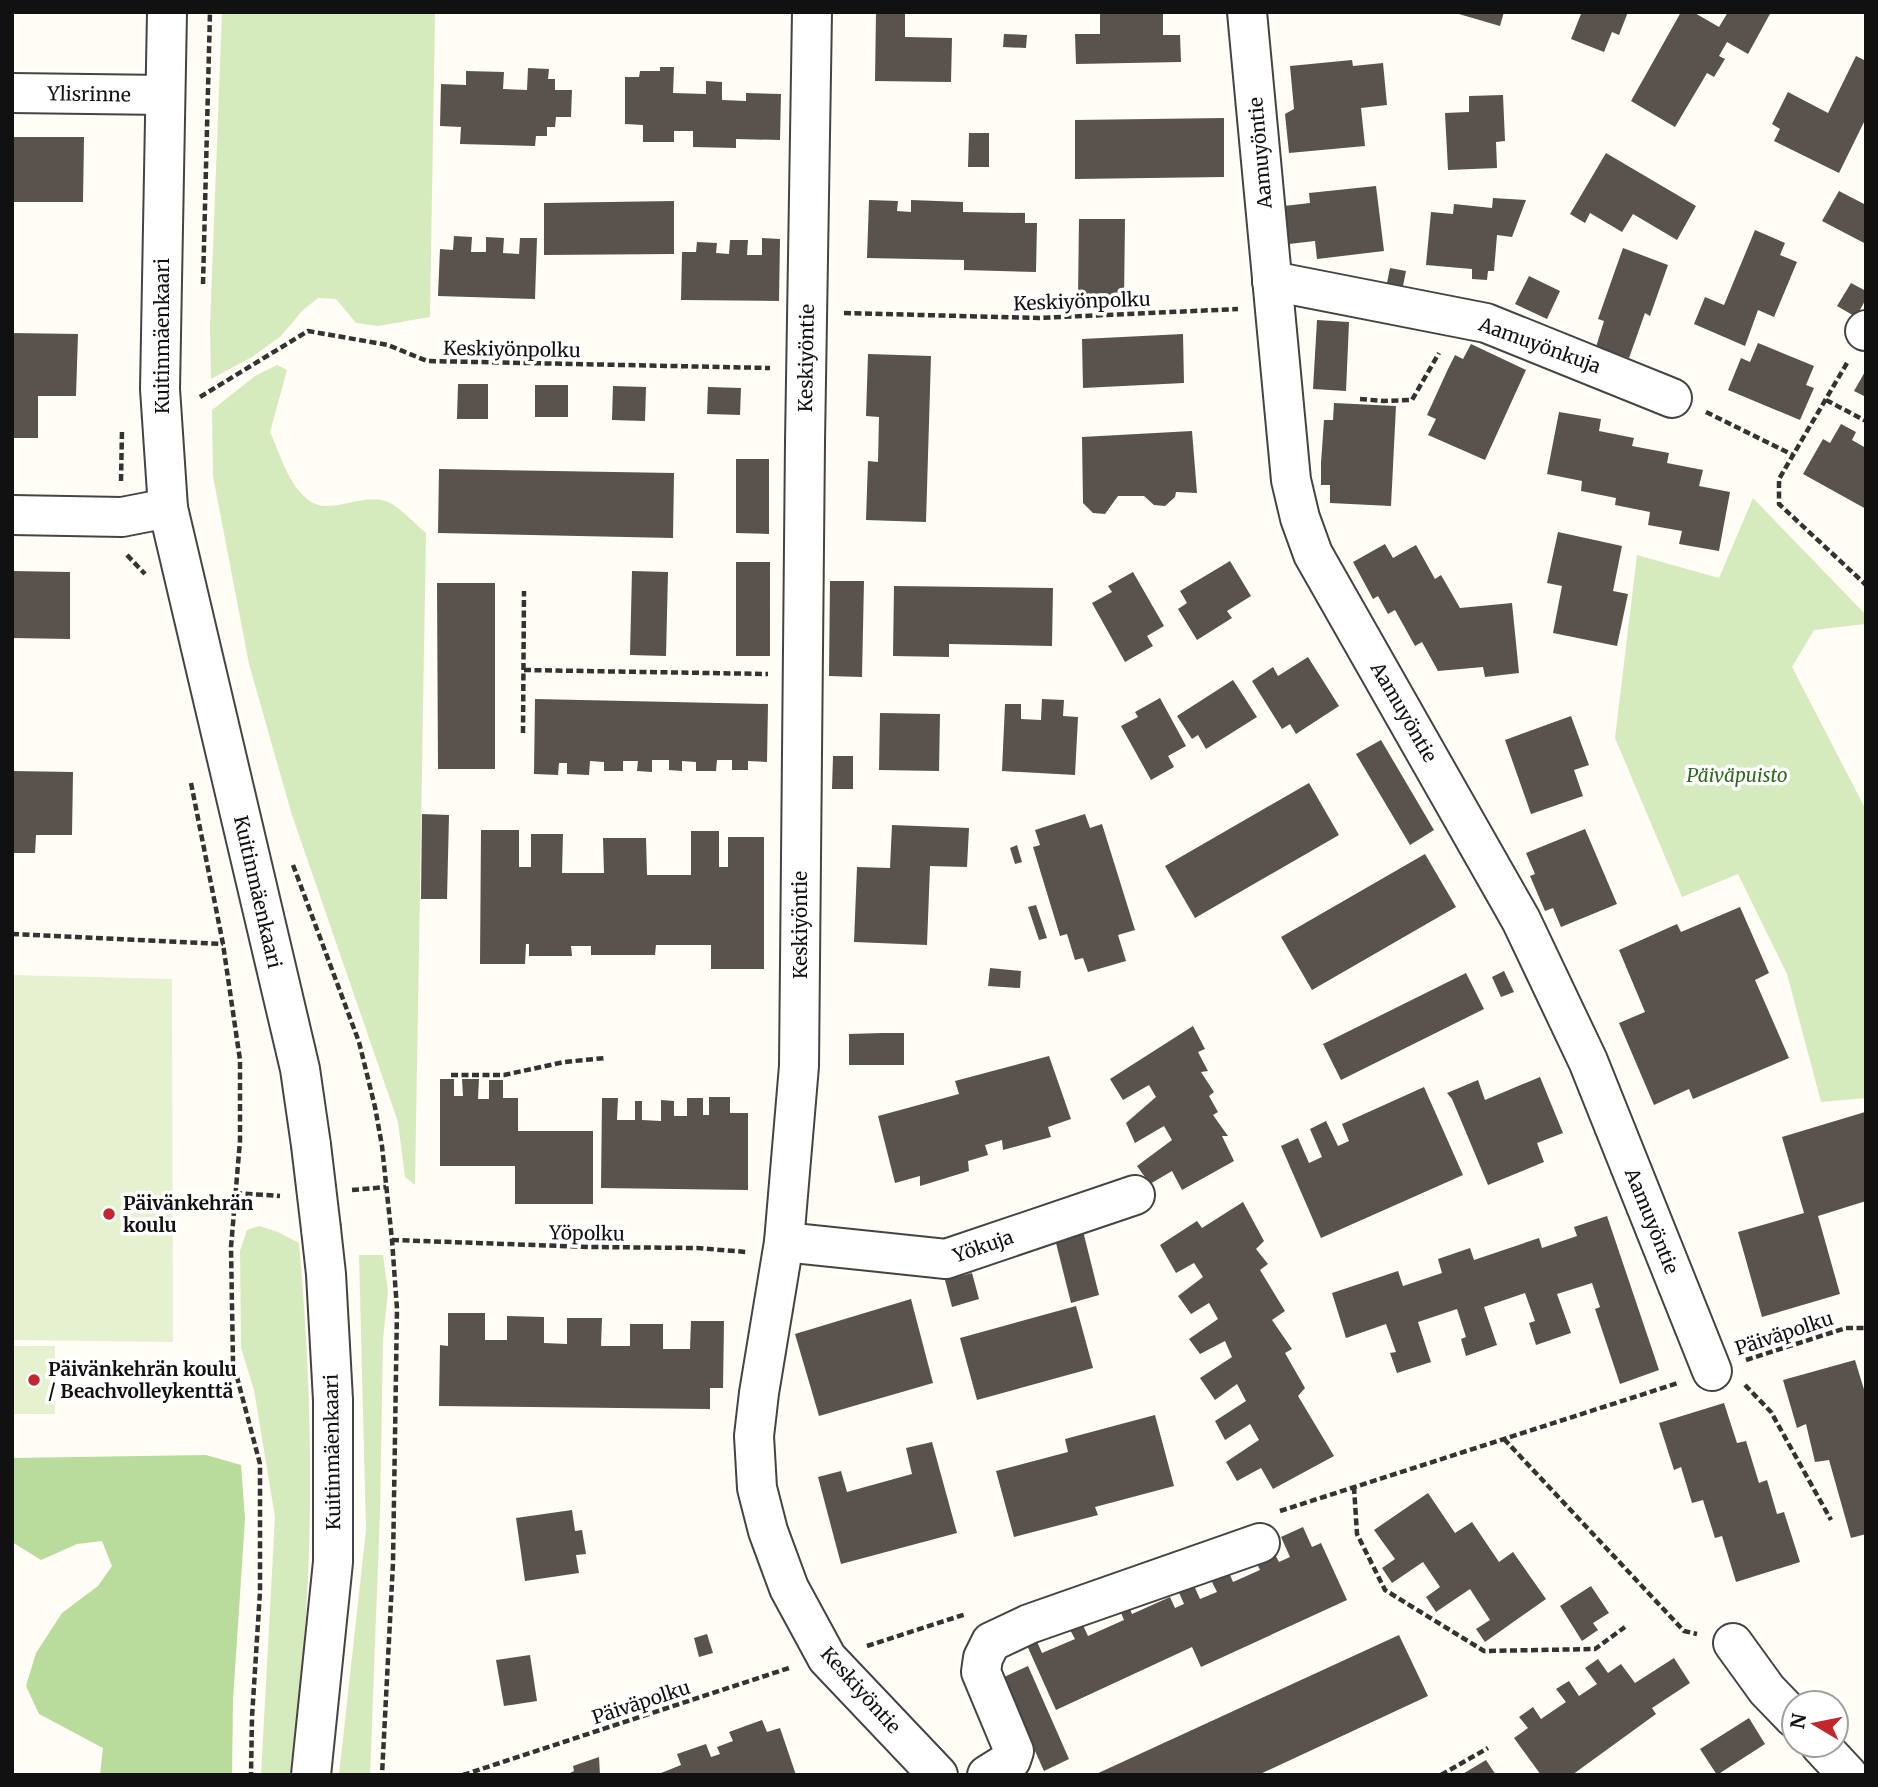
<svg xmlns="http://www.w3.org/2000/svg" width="1878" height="1787" font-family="Merriweather,serif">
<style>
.green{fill:#d5ebbd}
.forest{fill:#b9dc9c}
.pitch{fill:#e6f2cf}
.building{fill:#5a524d}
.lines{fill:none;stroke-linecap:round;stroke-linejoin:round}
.minor-casing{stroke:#444;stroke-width:42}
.path{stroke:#333;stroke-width:4.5;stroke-dasharray:7 3.5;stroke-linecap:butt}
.minor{stroke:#fff;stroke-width:38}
.minor-bridge-casing{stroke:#444;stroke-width:42;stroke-linecap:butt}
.minor-bridge{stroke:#fff;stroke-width:38}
.poi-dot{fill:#c4262e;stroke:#fff;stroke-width:2.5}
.labels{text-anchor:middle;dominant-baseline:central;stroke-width:7;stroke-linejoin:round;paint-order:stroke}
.street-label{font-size:19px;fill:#111;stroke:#fff}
.park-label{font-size:19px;font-style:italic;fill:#2f6b1f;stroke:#fff}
.poi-label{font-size:19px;font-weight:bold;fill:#111;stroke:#fff;text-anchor:start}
</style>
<rect width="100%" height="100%" fill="#fffdf5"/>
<g class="green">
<polygon points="222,12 435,12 430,317 378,326 356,323 336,299 318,298 302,311 281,336 252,357 211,379 210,326"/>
<path d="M277 365 287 370 270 432C281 455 286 480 306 498 328 519 361 491 388 502 401 508 415 524 426 533L415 1185 405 1177 398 1122 292 815 249 664 213 476 212 410 255 376Z"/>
<polygon points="1753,498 1866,615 1866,624 1814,630 1792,667 1866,810 1866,1098 1821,1102 1787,974 1738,874 1682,897 1615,738 1637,555 1719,578"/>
<path d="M259 1226 278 1232 299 1243C315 1420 315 1598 290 1775H261L275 1517 254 1390 241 1348 240 1251 247 1230Z"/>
<polygon points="359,1255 383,1255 388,1291 383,1339 380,1513 370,1775 339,1775 366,1530"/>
</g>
<polygon class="forest" points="206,1455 241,1465 245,1519 233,1700 232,1775 100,1775 103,1748 39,1714 26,1686 36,1653 62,1613 98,1586 112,1566 102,1541 77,1544 41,1560 12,1542 12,1458"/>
<g class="pitch">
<polygon points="12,975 172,979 173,1342 12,1340"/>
<rect x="12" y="1346" width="43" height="68"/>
</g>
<g class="building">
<polygon points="876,12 905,12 905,37 952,38 951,82 875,81"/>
<polygon points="1100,12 1163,12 1163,35 1180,35 1181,62 1076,64 1075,34 1100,34"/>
<polygon points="1452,12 1504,12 1500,26"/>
<polygon points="1577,12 1628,12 1619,35 1612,32 1604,52 1571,39 1581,14"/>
<polygon points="1681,12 1693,12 1719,27 1728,12 1771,12 1748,54 1727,42 1719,56 1725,59 1714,77 1707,73 1675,127 1631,101"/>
<polygon points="1004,34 1027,35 1026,48 1003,47"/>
<polygon points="1856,56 1866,61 1866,118 1839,173 1774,141 1780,129 1772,124 1788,92 1828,113"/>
<polygon points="1352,60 1353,66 1383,63 1387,105 1361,108 1365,146 1289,153 1285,114 1294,109 1290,66"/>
<polygon points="660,67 674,67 673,93 706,94 706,81 722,82 722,100 746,101 746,93 781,94 780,140 736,139 736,148 693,147 693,131 674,131 674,142 643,142 643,125 625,124 625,77 639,77 640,71 660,71"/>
<polygon points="528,68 549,69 548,79 555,79 555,90 572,90 571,117 556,117 555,127 547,127 547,136 536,136 535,146 460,144 461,127 440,126 441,84 466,85 466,71 504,72 503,89 527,90"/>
<polygon points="1503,95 1505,141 1496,142 1497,168 1448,170 1445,113 1469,112 1469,96"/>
<polygon points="1224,118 1224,177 1075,179 1075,120"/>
<polygon points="969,133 989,133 989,167 968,167"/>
<polygon points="12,137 84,137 83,202 12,202"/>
<polygon points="1606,153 1696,206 1677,240 1633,214 1622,232 1590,213 1585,223 1570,214"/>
<polygon points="1376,186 1384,251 1317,259 1315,241 1289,244 1284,206 1310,203 1309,193"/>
<polygon points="1839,191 1866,205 1866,244 1822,221"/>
<polygon points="1493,198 1526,200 1512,237 1497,235 1494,271 1488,271 1487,280 1472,279 1472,269 1426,265 1431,212 1453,214 1454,204 1492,208"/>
<polygon points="869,200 898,201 897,211 911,212 911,200 963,202 963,212 1025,213 1025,223 1037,223 1036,272 964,270 964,260 867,258"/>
<polygon points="674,201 674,254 544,255 544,203"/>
<polygon points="1079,219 1125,219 1124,300 1078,299"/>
<polygon points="1755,230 1785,243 1780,255 1797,262 1774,317 1758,310 1745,346 1694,324 1705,297 1724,305"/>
<polygon points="454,236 472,237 471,252 486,252 486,237 504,238 503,253 519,254 520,238 537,238 535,299 438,296 440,249 453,250"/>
<polygon points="762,238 780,239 779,301 681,300 682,252 696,252 697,242 717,243 716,253 729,254 730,240 748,240 747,255 762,255"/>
<polygon points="1623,248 1668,265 1650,316 1645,313 1629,358 1596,347 1604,321 1598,319"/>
<polygon points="1390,268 1406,271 1403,286 1387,283"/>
<polygon points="1529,276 1560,291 1547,319 1515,304"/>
<polygon points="1851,283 1866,291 1866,299 1856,317 1837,306"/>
<polygon points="1317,320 1349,322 1346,391 1313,389"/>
<polygon points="12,333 78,334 76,396 38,396 38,438 12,438"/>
<polygon points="1183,334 1184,383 1083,388 1082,339"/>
<polygon points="1758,343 1814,366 1806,385 1814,388 1800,420 1728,390 1741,358 1750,362"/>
<polygon points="1471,344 1526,370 1485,460 1428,435 1436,419 1427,415 1448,369 1455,355 1463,359"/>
<polygon points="868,354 931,356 926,522 866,520 868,461 878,462 879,417 866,416"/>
<polygon points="1866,370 1866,397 1854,391"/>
<polygon points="458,384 488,384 488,419 457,419"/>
<rect x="535" y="385" width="33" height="32"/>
<polygon points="613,386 646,387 645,421 612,420"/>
<polygon points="708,387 741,388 740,415 707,414"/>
<polygon points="1334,403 1396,406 1391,506 1330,503 1330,485 1321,485 1321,463 1324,420 1333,420"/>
<polygon points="1559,412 1601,419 1599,431 1634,438 1632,446 1669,453 1667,463 1703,470 1699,486 1730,492 1719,551 1679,544 1682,531 1648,525 1650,512 1615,505 1616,498 1581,491 1582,481 1547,474"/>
<polygon points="1841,424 1856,432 1852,440 1866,448 1866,509 1803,474 1823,439 1830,443"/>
<polygon points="1192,431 1197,493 1176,492 1175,497 1165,506 1154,505 1144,496 1118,496 1105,514 1093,513 1083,503 1082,437"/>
<polygon points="736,459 769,459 769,534 736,533"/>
<polygon points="439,469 674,473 673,538 438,533"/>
<polygon points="1558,532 1622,546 1613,591 1628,594 1617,646 1553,633 1562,586 1547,583"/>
<polygon points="1385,544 1393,558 1416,545 1435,579 1441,575 1460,608 1512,603 1519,673 1485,677 1483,667 1438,671 1422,642 1415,646 1395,610 1388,614 1378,596 1373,599 1353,562"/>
<polygon points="1230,561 1251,596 1227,611 1232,618 1197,640 1178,609 1187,603 1180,591"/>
<rect x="736" y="562" width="34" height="94"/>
<polygon points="12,571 70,572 70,639 12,638"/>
<polygon points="632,571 668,572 666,656 630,655"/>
<polygon points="1133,572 1164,626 1147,636 1153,646 1125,662 1092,603 1112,592 1108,586"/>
<polygon points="830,581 864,581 862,677 829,676"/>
<polygon points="437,583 495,583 495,769 438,769"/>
<polygon points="894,586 1053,588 1052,646 949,644 949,657 893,656"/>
<polygon points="1308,657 1339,706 1296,734 1290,724 1282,729 1252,681 1273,667 1278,676"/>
<polygon points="1233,680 1257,717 1206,749 1198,735 1192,739 1177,716"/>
<polygon points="1160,698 1186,746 1168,756 1174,767 1151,780 1121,726 1138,717 1135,712"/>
<polygon points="535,699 768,704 767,762 748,761 748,770 732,770 732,760 717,760 716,771 696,771 696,762 682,761 682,771 669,770 669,760 652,760 652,772 637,771 638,761 623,761 623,771 604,771 604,762 590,761 589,775 567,774 567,763 559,763 558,775 534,774"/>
<polygon points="1042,699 1064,700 1063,716 1078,717 1075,775 1002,771 1005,704 1021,704 1021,719 1041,720"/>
<polygon points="880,713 940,714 939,771 879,770"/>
<polygon points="1571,716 1589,765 1574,770 1583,796 1531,814 1505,740"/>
<polygon points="1381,740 1434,830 1410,845 1356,754"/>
<polygon points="833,756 853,756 853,789 832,789"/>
<polygon points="12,771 73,772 72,835 36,835 35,853 12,853"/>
<polygon points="1309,783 1339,835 1195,918 1165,866"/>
<polygon points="422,814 449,815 447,899 421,899"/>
<polygon points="1085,814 1090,828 1102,824 1135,930 1118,935 1126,961 1088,972 1083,958 1075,960 1067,934 1060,936 1033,847 1040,845 1035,830"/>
<polygon points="892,825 969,828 967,867 930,866 927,945 854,942 857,867 890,868"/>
<polygon points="1585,829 1617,904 1561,927 1553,908 1545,911 1530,876 1535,874 1526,853"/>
<polygon points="481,830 519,830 519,867 531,867 531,834 563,834 562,873 604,873 603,838 646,838 647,875 691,875 691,831 719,831 719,867 728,867 728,837 764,837 764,969 711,969 711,945 656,945 655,955 591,955 591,946 571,946 572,956 529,956 529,944 526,944 525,964 480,964"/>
<polygon points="1017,845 1022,862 1015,864 1010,848"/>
<polygon points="1425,854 1456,907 1312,990 1281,937"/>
<polygon points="1036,905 1047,938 1039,940 1028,907"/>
<polygon points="1740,907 1769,973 1755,980 1789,1058 1693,1099 1689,1089 1654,1105 1619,1023 1645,1012 1619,950 1677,924 1681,932"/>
<polygon points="990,968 1021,971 1020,988 988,986"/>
<polygon points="1504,971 1514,992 1501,997 1492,977"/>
<polygon points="1466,973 1484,1009 1341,1080 1323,1044"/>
<polygon points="1193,1026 1205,1049 1198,1052 1208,1071 1201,1072 1214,1092 1209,1096 1218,1112 1213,1115 1228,1136 1222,1136 1234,1161 1182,1190 1172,1171 1150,1184 1137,1166 1172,1140 1164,1126 1135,1143 1126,1123 1156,1097 1149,1085 1123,1100 1110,1079"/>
<polygon points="882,1033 904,1033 904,1065 849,1065 849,1034"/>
<polygon points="1049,1056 1071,1119 1048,1127 1051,1137 1003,1150 1002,1140 985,1145 988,1155 968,1161 969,1171 920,1186 920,1176 895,1183 878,1116 959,1094 955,1081"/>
<polygon points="1540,1077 1563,1133 1537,1143 1544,1162 1488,1185 1452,1099 1447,1093 1478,1080 1485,1100"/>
<polygon points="440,1079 454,1079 454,1096 463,1096 462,1079 479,1079 478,1099 489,1099 489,1080 503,1080 503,1098 518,1098 518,1131 593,1131 593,1204 515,1204 515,1166 440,1166"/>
<polygon points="1424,1087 1463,1175 1321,1238 1281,1146 1298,1138 1309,1163 1322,1157 1310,1129 1326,1121 1338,1146 1349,1141 1342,1124"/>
<polygon points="709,1097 730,1097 730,1113 748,1113 748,1190 601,1188 602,1098 618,1098 617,1120 635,1120 635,1101 642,1101 642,1120 661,1121 661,1100 674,1101 674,1116 687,1116 687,1098 703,1098 703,1115 709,1115"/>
<polygon points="1865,1112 1866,1201 1818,1216 1840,1294 1762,1317 1738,1232 1804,1213 1782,1137"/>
<polygon points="1243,1202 1264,1241 1256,1249 1268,1264 1260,1270 1285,1311 1272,1320 1292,1349 1285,1353 1305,1388 1298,1396 1334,1456 1273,1489 1261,1468 1237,1481 1226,1462 1259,1440 1250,1424 1225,1440 1215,1421 1246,1401 1237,1384 1215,1400 1200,1378 1232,1357 1225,1341 1200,1354 1189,1339 1218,1319 1209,1303 1191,1314 1178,1296 1203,1277 1194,1263 1176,1273 1160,1245 1197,1221 1202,1228"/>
<polygon points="1607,1216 1659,1370 1620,1384 1595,1309 1600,1307 1592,1283 1557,1294 1571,1333 1536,1345 1529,1323 1535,1321 1525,1293 1484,1307 1497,1345 1466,1356 1461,1339 1466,1337 1457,1309 1418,1322 1431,1362 1397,1373 1390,1353 1396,1352 1386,1324 1346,1338 1332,1293 1398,1271 1403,1286 1442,1273 1438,1259 1470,1248 1474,1260 1539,1238 1542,1248 1577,1236 1574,1227"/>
<polygon points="1083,1231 1099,1295 1071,1303 1055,1239"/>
<polygon points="972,1273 979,1299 952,1307 945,1280"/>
<polygon points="911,1299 933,1383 819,1416 795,1334"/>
<polygon points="1076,1306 1093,1368 977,1400 960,1338"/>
<polygon points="448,1313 485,1313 485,1340 507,1340 507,1316 544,1317 544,1343 567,1344 567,1318 602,1318 601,1346 630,1346 630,1324 663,1324 663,1349 690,1349 691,1321 724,1321 723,1388 710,1388 710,1409 439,1406 440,1345 448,1346"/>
<polygon points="1855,1360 1866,1396 1866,1534 1851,1538 1829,1460 1815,1462 1806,1424 1797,1428 1783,1380"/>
<polygon points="1724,1403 1737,1443 1746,1441 1759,1483 1767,1480 1777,1514 1784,1512 1800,1562 1736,1582 1722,1536 1715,1538 1703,1500 1692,1503 1681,1467 1674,1470 1659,1423"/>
<polygon points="1155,1415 1174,1486 1095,1507 1098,1515 1014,1537 996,1471 1068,1452 1065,1439"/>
<polygon points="932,1442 957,1533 841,1564 818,1477 841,1471 847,1492 912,1474 906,1448"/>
<polygon points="1428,1493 1455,1533 1472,1522 1499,1562 1513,1552 1546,1599 1485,1642 1476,1629 1490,1620 1470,1589 1436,1612 1426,1597 1440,1587 1423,1562 1392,1583 1382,1568 1395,1559 1374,1530"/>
<polygon points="572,1510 575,1531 582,1530 586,1554 576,1555 579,1573 525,1581 516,1518"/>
<polygon points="1303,1527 1312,1547 1321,1543 1347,1600 1201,1667 1192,1647 1056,1710 1025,1641 1035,1637 1042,1653 1075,1639 1068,1626 1081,1621 1088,1636 1124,1620 1119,1608 1128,1604 1132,1614 1170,1597 1175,1608 1184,1604 1177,1588 1192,1581 1200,1599 1217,1592 1207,1572 1225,1563 1233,1582 1260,1570 1252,1553 1270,1545 1279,1562 1290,1557 1281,1537"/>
<polygon points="1591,1586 1609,1613 1593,1623 1598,1630 1582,1641 1560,1606"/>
<polygon points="707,1634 713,1653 699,1657 694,1638"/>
<polygon points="1399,1635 1428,1696 1258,1775 1094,1775"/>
<polygon points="530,1655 537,1701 504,1706 496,1660"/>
<polygon points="1674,1658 1690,1683 1652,1708 1656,1714 1572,1775 1541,1775 1514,1738 1528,1728 1519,1717 1533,1707 1541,1719 1566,1702 1556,1689 1569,1681 1579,1696 1597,1684 1585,1668 1598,1659 1608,1673 1621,1664 1635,1683"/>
<polygon points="1028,1666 1069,1759 1044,1771 1002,1678"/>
<polygon points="1749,1718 1765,1744 1717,1775 1700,1749"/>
<polygon points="762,1720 767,1732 780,1728 796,1775 656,1775 681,1765 677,1754 706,1744 711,1757 720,1754 717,1747 733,1741 729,1732"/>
<polygon points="599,1757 600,1775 566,1775 574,1771 573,1766"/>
<polygon points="1486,1760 1496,1775 1461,1775"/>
</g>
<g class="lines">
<defs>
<g id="minor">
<polyline points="167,12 160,389 168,508 300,1069 311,1145"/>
<polyline points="812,12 805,442 799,1066 784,1242 759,1393 754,1436 757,1488 768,1531 789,1588 827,1658 938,1775"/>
<polyline points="1247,12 1291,480 1300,518 1313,554 1521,920 1588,1061 1712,1371"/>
<polyline points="12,93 165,95"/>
<polyline points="1272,281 1486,323 1672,398"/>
<polyline points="1865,331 1866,330"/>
<polyline points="12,515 122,517 168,508"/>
<polyline points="784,1242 946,1259 1135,1195"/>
<polyline points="1733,1643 1767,1690 1794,1718"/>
<polyline points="1820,1745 1848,1775"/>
<polyline points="311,1775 333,1562 333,1400 326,1274 321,1229"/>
<polyline points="987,1775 1011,1760 1014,1751 981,1672 983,1658 991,1642 1029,1624 1260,1543"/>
</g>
</defs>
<use href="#minor" class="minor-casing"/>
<g class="path">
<polyline points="203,284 210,12"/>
<polyline points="844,313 1039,318 1238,309"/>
<polyline points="1847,363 1779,479 1779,504 1866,585"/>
<polyline points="200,397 308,331 388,345 427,361 770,368"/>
<polyline points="1360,399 1384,401 1412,400 1439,353"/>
<polyline points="1826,400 1866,421"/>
<polyline points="1706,412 1793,455"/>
<polyline points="121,481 122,430"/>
<polyline points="127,555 145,574"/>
<polyline points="524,670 768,674"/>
<polyline points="523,733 524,591"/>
<polyline points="191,783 223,944 240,1060 240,1141 231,1247 233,1362 260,1464 260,1592 252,1717 251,1775"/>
<polyline points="293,865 359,1042 375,1107 382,1146 392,1240 397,1309 393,1563 382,1775"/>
<polyline points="12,934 223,944"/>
<polyline points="451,1075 504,1075 564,1062 605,1058"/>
<polyline points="352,1190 386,1187"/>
<polyline points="235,1193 280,1196"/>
<polyline points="392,1240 591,1247 697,1248 746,1252"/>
<polyline points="1746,1360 1846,1328 1866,1328"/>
<polyline points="1745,1385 1771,1412 1831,1520"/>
<polyline points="1504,1439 1684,1631 1697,1634"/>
<polyline points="1354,1487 1357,1534 1385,1590 1484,1651 1595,1649 1625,1627"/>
<polyline points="1280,1511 1678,1383"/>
<polyline points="867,1646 966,1614"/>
<polyline points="463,1775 792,1667"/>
<polyline points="1441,1775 1488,1748"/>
</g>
<use href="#minor" class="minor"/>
<defs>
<polyline id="minor-bridge" points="311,1145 321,1229"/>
</defs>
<use href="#minor-bridge" class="minor-bridge-casing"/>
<use href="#minor-bridge" class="minor-bridge"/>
</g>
<g class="poi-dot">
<circle cx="109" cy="1214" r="7"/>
<circle cx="34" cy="1380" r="7"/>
</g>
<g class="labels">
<g class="street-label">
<text transform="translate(89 94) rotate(1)">Ylisrinne</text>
<text transform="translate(1260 153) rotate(-95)">Aamuyöntie</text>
<text transform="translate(1082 301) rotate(-2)">Keskiyönpolku</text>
<text transform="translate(162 336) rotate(-90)">Kuitinmäenkaari</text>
<text transform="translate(1540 345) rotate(20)">Aamuyönkuja</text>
<text transform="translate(512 349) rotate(1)">Keskiyönpolku</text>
<text transform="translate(806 358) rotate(-89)">Keskiyöntie</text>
<text transform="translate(1404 712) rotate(60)">Aamuyöntie</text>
<text transform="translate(258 892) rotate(77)">Kuitinmäenkaari</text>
<text transform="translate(800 925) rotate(-90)">Keskiyöntie</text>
<text transform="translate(1652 1221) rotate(68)">Aamuyöntie</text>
<text transform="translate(587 1233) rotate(1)">Yöpolku</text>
<text transform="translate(983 1246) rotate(-19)">Yökuja</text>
<text transform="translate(1784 1333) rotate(-18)">Päiväpolku</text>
<text transform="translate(332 1452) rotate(-91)">Kuitinmäenkaari</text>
<text transform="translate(861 1690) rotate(48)">Keskiyöntie</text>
<text transform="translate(641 1702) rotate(-18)">Päiväpolku</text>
</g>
<g class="park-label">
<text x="1737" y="775">Päiväpuisto</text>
</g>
<g class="poi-label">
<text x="123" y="1203">Päivänkehrän<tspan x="123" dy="22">koulu</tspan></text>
<text x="48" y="1369">Päivänkehrän koulu<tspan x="48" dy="22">/ Beachvolleykenttä</tspan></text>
</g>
</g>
<rect width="1878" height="1787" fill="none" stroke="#111111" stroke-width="28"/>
<g transform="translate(1815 1724) rotate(280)"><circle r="33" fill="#ffffff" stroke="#a0a0a0" stroke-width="2"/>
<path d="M0-5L12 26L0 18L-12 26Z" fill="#c4262e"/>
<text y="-10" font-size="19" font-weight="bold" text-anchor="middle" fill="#111111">N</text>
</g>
</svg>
